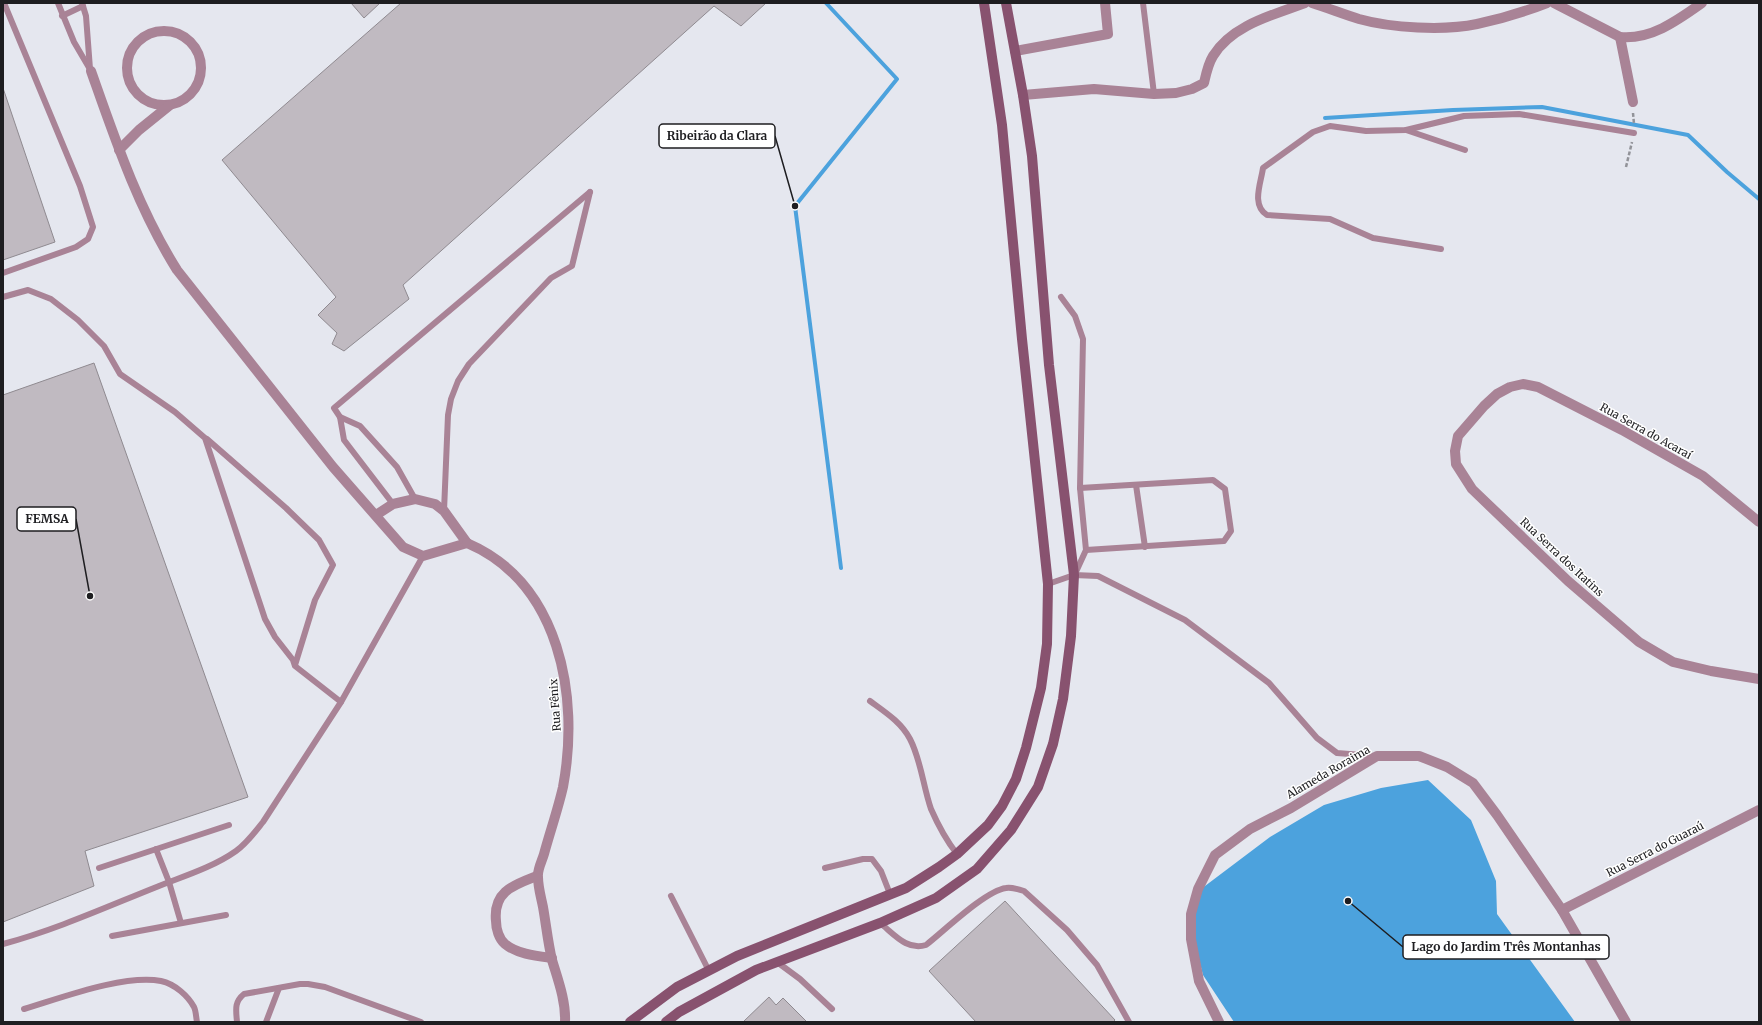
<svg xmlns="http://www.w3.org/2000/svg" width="1762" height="1025" font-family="Merriweather,serif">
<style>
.water{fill:#4ca2dd}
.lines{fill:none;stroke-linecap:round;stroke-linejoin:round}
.stream{stroke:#4ca2dd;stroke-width:4}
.building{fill:#c0bac1;stroke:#8f8a90}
.path{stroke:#929399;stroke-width:2.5;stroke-dasharray:4 2;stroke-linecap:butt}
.service{stroke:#a98396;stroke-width:6}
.minor{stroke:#a98396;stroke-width:10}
.secondary{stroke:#88526f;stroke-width:10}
.labels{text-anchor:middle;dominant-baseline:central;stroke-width:3;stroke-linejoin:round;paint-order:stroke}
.street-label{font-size:11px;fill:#1e1e21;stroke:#fff}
.leader{fill:none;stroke:#1e1e21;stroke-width:1.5}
.callout-dot{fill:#1e1e21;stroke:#fff;stroke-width:1.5}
.callout{fill:#fff;stroke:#1e1e21;stroke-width:1.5}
.callout-label{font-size:12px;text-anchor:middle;font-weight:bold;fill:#1e1e21}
</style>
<rect width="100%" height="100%" fill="#e5e7ef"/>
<polygon class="water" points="1428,780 1471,820 1496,881 1497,914 1575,1022 1234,1022 1203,975 1191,928 1201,889 1270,837 1324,805 1381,788"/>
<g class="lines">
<g class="stream">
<polyline points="826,3 897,79 795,206 841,568"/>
<polyline points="1325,118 1453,110 1542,107 1688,135 1727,172 1759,199"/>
</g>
</g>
<g class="building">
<polygon points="351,3 380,3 364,18"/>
<polygon points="401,3 766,3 741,26 714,6 403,285 409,299 344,351 332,344 337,333 318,315 336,297 222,160"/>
<polygon points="3,88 55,242 3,260"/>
<polygon points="94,363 248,797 85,851 94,886 3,922 3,395"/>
<polygon points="1005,901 1115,1020 1113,1022 976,1022 929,971"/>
<polygon points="769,997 776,1005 783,998 807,1022 743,1022"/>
</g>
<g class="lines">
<g class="path">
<polyline points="1633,113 1634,124"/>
<polyline points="1626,167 1632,142"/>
</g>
<g class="service">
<polyline points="58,3 74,42 91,71"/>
<polyline points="82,3 86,16 90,69"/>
<polyline points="1143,3 1154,94"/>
<polyline points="62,16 83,6"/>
<polyline points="1406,130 1465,150"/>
<path d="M1441 249 1373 238 1330 219 1267 215C1251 205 1261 183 1263 168L1313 132 1330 126 1366 131 1406 130 1464 116 1519 114 1634 133"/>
<polyline points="3,273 76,247 88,239 93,227 80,186 4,3"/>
<polyline points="3,297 28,290 51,299 78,320 104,346 120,374 175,412 205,438 265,619 275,637 293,660 295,666 341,702"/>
<polyline points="1061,297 1075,316 1083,339 1080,488 1086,550 1075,574"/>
<polyline points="340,417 360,426 397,467 415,499"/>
<polyline points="207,439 286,508 319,540 333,565 315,600 295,665"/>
<polyline points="1136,485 1145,547"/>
<polyline points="1080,488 1213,480 1225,489 1231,531 1224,541 1086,550"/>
<polyline points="393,504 344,440 340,417 334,408 590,192"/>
<polyline points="444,511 448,415 451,399 458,381 469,364 551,278 572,266 590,192"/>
<polyline points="1048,584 1074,575 1098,576 1185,620 1269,683 1317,738 1337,753 1375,756"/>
<path d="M870 701C885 712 901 722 910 739 921 760 923 786 931 809 938 825 946 840 957 854"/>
<polyline points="156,849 169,882 181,923"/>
<polyline points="99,868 229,825"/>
<polyline points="825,868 863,859 872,859 881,871 890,894"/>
<polyline points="671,896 709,971"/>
<path d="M880 923C894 934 907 951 926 945 944 931 985 891 1006 888 1012 887 1018 889 1024 891L1067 930 1097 965 1129 1022"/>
<polyline points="112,936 226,915"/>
<path d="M3 944C55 930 104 908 154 888 181 877 212 868 236 851 247 843 255 832 263 822L341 702 423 556"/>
<polyline points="777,962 800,979 832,1009"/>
<path d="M24 1009C61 998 124 974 161 981 175 984 188 996 194 1007 196 1011 196 1017 197 1022"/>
<path d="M237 1022C236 1010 234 1002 244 994L300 984H308L325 987 421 1022"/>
<polyline points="266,1022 279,988"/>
</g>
<g class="minor">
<path d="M1312 3C1328 8 1343 14 1359 19 1391 28 1444 31 1477 24 1501 19 1524 12 1547 3"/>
<path d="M1554 3 1620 37C1651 40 1678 20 1702 3"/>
<circle cx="164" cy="68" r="37"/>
<polyline points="1620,37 1633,102"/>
<polyline points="1015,51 1108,34 1105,3"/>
<path d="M91 71C115 139 138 208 177 270L333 467 403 547 423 556 467 543"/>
<path d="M1023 95 1094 89 1154 94 1176 93 1192 89 1204 83C1206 74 1208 64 1213 56 1232 25 1273 15 1305 3"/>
<polyline points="119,150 139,130 170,105"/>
<polyline points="376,515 393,504 415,499 435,504 444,511 467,543"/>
<polyline points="1759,522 1703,476 1622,430 1538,387 1523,384 1510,387 1497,394 1484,406 1458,436 1455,451 1456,464 1472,489 1568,581 1639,642 1673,662 1711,671 1759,679"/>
<path d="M467 543C560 583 580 696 563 787 558 809 550 832 544 854 542 861 537 870 538 877 538 887 541 897 543 907 546 924 548 943 552 960 558 980 566 1001 565 1022"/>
<path d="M537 876C514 885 493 891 496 921 496 929 499 939 505 944 517 954 537 956 552 958"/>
<polyline points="1562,910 1759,810"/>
<polyline points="1219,1022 1199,981 1191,939 1191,914 1198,889 1215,855 1250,829 1291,808 1377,756 1419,756 1447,767 1473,783 1497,815 1562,910 1626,1022"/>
</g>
<g class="secondary">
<polyline points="630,1022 677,987 737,956 906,888 939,867 957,854 988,825 1002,806 1016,779 1026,748 1041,688 1047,644 1048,584 1022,339 1002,125 984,3"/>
<polyline points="666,1022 679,1012 756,970 880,923 936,898 977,869 1011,830 1038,787 1053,744 1063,699 1071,636 1074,575 1049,365 1032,156 1023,95 1006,3"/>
</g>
</g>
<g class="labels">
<g class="street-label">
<text transform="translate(1646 431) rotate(29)">Rua Serra do Acaraí</text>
<text transform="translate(1562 557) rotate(43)">Rua Serra dos Itatins</text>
<text transform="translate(555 705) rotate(-94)">Rua Fênix</text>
<text transform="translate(1328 772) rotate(-30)">Alameda Roraima</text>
<text transform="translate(1655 849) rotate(-27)">Rua Serra do Guaraú</text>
</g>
</g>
<path class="leader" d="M795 206L775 136M90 596L76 519M1348 901L1403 947"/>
<g class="callout-dot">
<circle cx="795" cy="206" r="4"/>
<circle cx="90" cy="596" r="4"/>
<circle cx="1348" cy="901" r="4"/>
</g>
<g class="callout">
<rect x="659" y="124" width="116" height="24" rx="4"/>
<rect x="17" y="507" width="59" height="24" rx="4"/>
<rect x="1403" y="935" width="206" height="24" rx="4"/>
</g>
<g class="callout-label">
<text x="717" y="140">Ribeirão da Clara</text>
<text x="47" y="523">FEMSA</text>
<text x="1506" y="951">Lago do Jardim Três Montanhas</text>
</g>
<rect width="1762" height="1025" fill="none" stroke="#1e1e21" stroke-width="8"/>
</svg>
